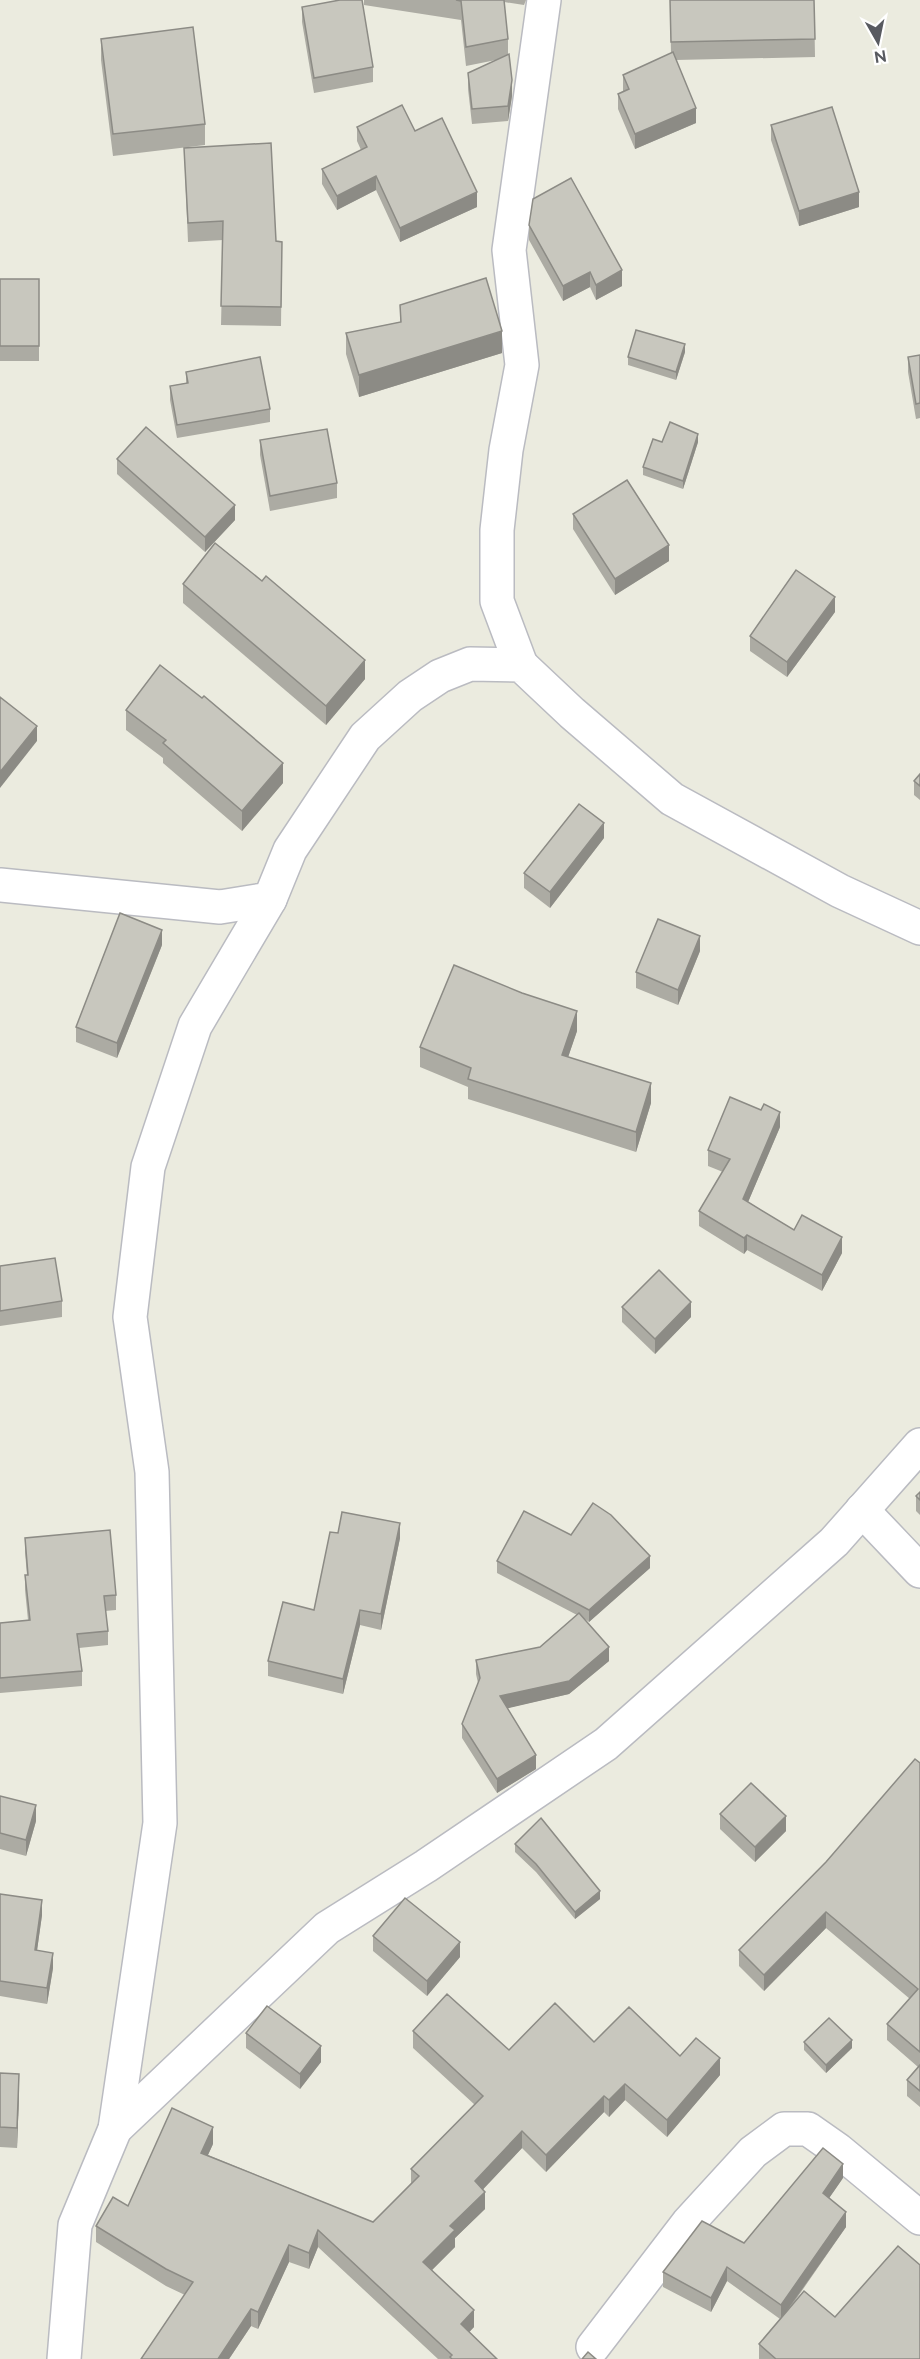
<svg xmlns="http://www.w3.org/2000/svg" width="920" height="2359" font-family="Raleway,sans-serif">
<style>
.lines{fill:none;stroke-linecap:round;stroke-linejoin:round}
.minor-casing{stroke:#babbc1;stroke-width:36}
.minor{stroke:#fff;stroke-width:33}
.wall{fill:#acaba3}
.shaded-wall{fill:#8c8b85}
.building{fill:#c8c7be;stroke:#8c8b85;stroke-width:1.5}
</style>
<rect width="100%" height="100%" fill="#ebebdf"/>
<g class="lines">
<defs>
<g id="minor">
<polyline points="521,665 497,601 497,530 506,450 522,365 509,250 544,0"/>
<polyline points="0,885 220,907 270,899 290,850 365,737 410,696 440,676 470,664 521,665 572,713 672,799 840,891 920,928"/>
<polyline points="862,1510 920,1571"/>
<polyline points="115,2129 327,1928 426,1866 606,1744 834,1542 920,1445"/>
<polyline points="593,2347 688,2223 753,2152 784,2129 808,2129 838,2150 920,2218"/>
<polyline points="64,2359 75,2225 115,2129 160,1823 152,1472 130,1317 148,1167 195,1026 270,899"/>
</g>
</defs>
<use href="#minor" class="minor-casing"/>
<use href="#minor" class="minor"/>
</g>
<g class="wall">
<polygon points="364,0 526,0 524,5 504,2 508,39 508,55 512,96 508,121 472,124 468,89 468,73 496,60 466,66 461,20 364,5"/>
<polygon points="670,0 814,0 815,57 676,60 696,123 635,149 618,109 618,94 623,91 623,75 671,53"/>
<polygon points="302,7 373,67 373,82 314,93 302,22"/>
<polygon points="101,39 205,124 205,145 113,156 101,60"/>
<polygon points="771,125 859,207 799,226 771,140"/>
<polygon points="357,127 415,131 477,207 400,242 376,190 337,210 322,184 322,169 361,150 357,141"/>
<polygon points="184,148 276,241 282,242 281,326 221,325 223,240 188,242"/>
<polygon points="529,225 622,286 596,300 590,287 563,301 529,240"/>
<rect x="0" y="279" width="39" height="82"/>
<polygon points="400,305 502,353 359,397 346,354 346,333 400,322"/>
<polygon points="685,352 676,380 628,365 628,357"/>
<polygon points="920,355 920,418 916,419 908,372 908,357"/>
<polygon points="186,372 270,409 270,422 177,438 170,400 170,386 186,383"/>
<polygon points="260,440 337,483 337,498 270,511 260,455"/>
<polygon points="662,442 698,442 683,489 643,475 643,467"/>
<polygon points="117,459 235,520 205,552 117,474"/>
<polygon points="573,514 669,561 615,595 573,529"/>
<polygon points="183,584 365,679 326,725 183,603"/>
<polygon points="835,612 787,677 750,651 750,636"/>
<polygon points="202,698 283,783 242,831 163,763 163,758 126,730 126,710"/>
<polygon points="920,774 920,800 914,795 914,781"/>
<polygon points="604,838 550,908 524,888 524,873"/>
<polygon points="162,945 117,1058 76,1042 76,1027"/>
<polygon points="700,951 678,1005 636,988 636,972"/>
<polygon points="577,1031 568,1057 651,1103 636,1152 468,1099 468,1087 420,1067 420,1047"/>
<polygon points="780,1127 748,1202 794,1230 842,1253 822,1291 747,1250 744,1254 699,1226 699,1211 723,1172 708,1166 708,1150"/>
<polygon points="0,1266 62,1301 62,1317 0,1326"/>
<polygon points="622,1307 691,1317 655,1354 622,1322"/>
<polygon points="920,1492 920,1515 916,1511 916,1496"/>
<polygon points="338,1533 400,1538 381,1630 360,1625 343,1694 268,1676 268,1661 314,1610"/>
<polygon points="571,1535 650,1568 589,1622 585,1619 609,1661 569,1694 507,1708 536,1769 497,1793 462,1738 462,1724 478,1683 476,1674 476,1660 540,1647 577,1615 497,1573 497,1561"/>
<polygon points="25,1538 116,1595 116,1610 105,1611 108,1631 108,1645 79,1648 82,1671 82,1686 0,1693 0,1623 28,1620 25,1590 25,1575 27,1575 25,1552"/>
<polygon points="920,1763 920,2107 907,2096 907,2080 918,2067 887,2040 887,2024 910,1999 826,1928 764,1991 739,1966 739,1950 826,1862"/>
<polygon points="0,1796 36,1821 26,1856 0,1849"/>
<polygon points="720,1814 786,1831 755,1862 720,1829"/>
<polygon points="515,1844 600,1899 575,1919 536,1872 515,1852"/>
<polygon points="0,1894 42,1915 37,1950 53,1968 47,2004 0,1996"/>
<polygon points="373,1936 460,1957 427,1996 373,1951"/>
<polygon points="413,2031 509,2050 594,2042 680,2056 720,2075 667,2137 625,2100 609,2117 604,2112 546,2172 522,2148 483,2189 485,2209 455,2238 455,2247 432,2270 474,2327 469,2332 497,2359 438,2359 318,2247 309,2269 289,2262 258,2329 251,2326 229,2359 141,2359 185,2295 166,2286 96,2242 96,2226 128,2206 213,2144 208,2155 373,2222 411,2183 411,2169 475,2105 413,2048"/>
<polygon points="246,2033 321,2062 300,2089 246,2048"/>
<polygon points="804,2042 852,2048 826,2073 804,2050"/>
<polygon points="0,2073 19,2094 17,2148 0,2147"/>
<polygon points="843,2178 829,2198 846,2227 790,2308 835,2317 920,2359 759,2359 759,2344 780,2319 727,2281 711,2312 663,2287 663,2272 744,2243"/>
</g>
<g class="shaded-wall">
<polygon points="512,80 512,96 508,121 508,106"/>
<polygon points="696,108 696,123 635,149 635,134"/>
<polygon points="376,176 376,190 337,210 337,196"/>
<polygon points="477,192 477,207 400,242 400,228"/>
<polygon points="859,192 859,207 799,226 799,211"/>
<polygon points="622,270 622,286 596,300 596,285"/>
<polygon points="590,272 590,287 563,301 563,286"/>
<polygon points="502,331 502,353 359,397 359,375"/>
<polygon points="685,344 685,352 676,380 676,372"/>
<polygon points="698,434 698,442 683,489 683,481"/>
<polygon points="235,505 235,520 205,552 205,537"/>
<polygon points="669,545 669,561 615,595 615,579"/>
<polygon points="835,597 835,612 787,677 787,662"/>
<polygon points="365,660 365,679 326,725 326,706"/>
<polygon points="37,726 37,741 0,788 0,772"/>
<polygon points="283,763 283,783 242,831 242,811"/>
<polygon points="604,823 604,838 550,908 550,892"/>
<polygon points="162,930 162,945 117,1058 117,1043"/>
<polygon points="700,936 700,951 678,1005 678,990"/>
<polygon points="577,1011 577,1031 562,1075 562,1055"/>
<polygon points="651,1083 651,1103 636,1152 636,1132"/>
<polygon points="780,1112 780,1127 743,1214 743,1199"/>
<polygon points="747,1235 747,1250 744,1254 744,1238"/>
<polygon points="842,1237 842,1253 822,1291 822,1275"/>
<polygon points="691,1302 691,1317 655,1354 655,1339"/>
<polygon points="400,1523 400,1538 381,1630 381,1614"/>
<polygon points="650,1556 650,1568 589,1622 589,1610"/>
<polygon points="360,1610 360,1625 343,1694 343,1679"/>
<polygon points="609,1647 609,1661 569,1694 500,1710 500,1696"/>
<polygon points="536,1755 536,1769 497,1793 497,1779"/>
<polygon points="36,1805 36,1821 26,1856 26,1840"/>
<polygon points="786,1816 786,1831 755,1862 755,1847"/>
<polygon points="600,1891 600,1899 575,1919 575,1912"/>
<polygon points="42,1900 42,1915 35,1965 35,1950"/>
<polygon points="826,1912 826,1928 764,1991 764,1975"/>
<polygon points="460,1942 460,1957 427,1996 427,1981"/>
<polygon points="53,1953 53,1968 47,2004 47,1988"/>
<polygon points="852,2040 852,2048 826,2073 826,2065"/>
<polygon points="321,2046 321,2062 300,2089 300,2074"/>
<polygon points="720,2058 720,2075 667,2137 667,2120"/>
<polygon points="19,2074 19,2094 17,2148 17,2128"/>
<polygon points="625,2084 625,2100 609,2117 609,2100"/>
<polygon points="604,2096 604,2112 546,2172 546,2155"/>
<polygon points="213,2127 213,2144 201,2170 201,2153"/>
<polygon points="522,2131 522,2148 475,2198 475,2181"/>
<polygon points="843,2164 843,2178 823,2207 823,2193"/>
<polygon points="485,2192 485,2209 455,2238 455,2247 423,2279 423,2262 450,2226"/>
<polygon points="846,2212 846,2227 781,2319 781,2305"/>
<polygon points="318,2230 318,2247 309,2269 309,2253"/>
<polygon points="289,2245 289,2262 258,2329 258,2312"/>
<polygon points="727,2267 727,2281 711,2312 711,2298"/>
<polygon points="251,2309 251,2326 229,2359 218,2359"/>
<polygon points="474,2310 474,2327 461,2341 461,2324"/>
</g>
<g class="building">
<polygon points="340,0 362,0 373,67 314,78 302,7"/>
<polygon points="456,0 504,0 508,39 466,47 461,1"/>
<polygon points="670,0 814,0 815,39 671,42"/>
<polygon points="193,27 205,124 113,134 101,39"/>
<polygon points="673,52 696,108 635,134 618,94 629,89 623,75"/>
<polygon points="509,54 512,80 508,106 472,109 468,73"/>
<polygon points="402,105 415,131 442,118 477,192 400,228 376,176 337,196 322,169 367,147 357,127"/>
<polygon points="832,107 859,192 799,211 771,125"/>
<polygon points="271,143 276,241 282,242 281,307 221,306 223,221 188,223 184,148"/>
<polygon points="571,178 622,270 596,285 590,272 563,286 529,225 533,199"/>
<polygon points="486,278 502,331 359,375 346,333 401,322 400,305"/>
<rect x="0" y="279" width="39" height="67"/>
<polygon points="636,330 685,344 676,372 628,357"/>
<polygon points="920,355 920,403 916,404 908,357"/>
<polygon points="260,357 270,409 177,425 170,386 188,383 186,372"/>
<polygon points="670,422 698,434 683,481 643,467 653,439 662,442"/>
<polygon points="146,427 235,505 205,537 117,459"/>
<polygon points="327,429 337,483 270,496 260,440"/>
<polygon points="627,480 669,545 615,579 573,514"/>
<polygon points="215,543 262,581 266,576 365,660 326,706 183,584"/>
<polygon points="796,570 835,597 787,662 750,636"/>
<polygon points="160,665 202,698 204,696 283,763 242,811 163,743 166,740 126,710"/>
<polygon points="0,697 37,726 0,772"/>
<polygon points="920,774 920,786 914,781"/>
<polygon points="579,804 604,823 550,892 524,873"/>
<polygon points="120,913 162,930 117,1043 76,1027"/>
<polygon points="658,919 700,936 678,990 636,972"/>
<polygon points="454,965 522,993 577,1011 562,1055 651,1083 636,1132 468,1079 471,1068 420,1047"/>
<polygon points="730,1097 761,1110 764,1104 780,1112 743,1199 794,1230 802,1215 842,1237 822,1275 747,1235 744,1238 699,1211 730,1159 708,1150"/>
<polygon points="55,1258 62,1301 0,1311 0,1266"/>
<polygon points="659,1270 691,1302 655,1339 622,1307"/>
<polygon points="920,1492 920,1500 916,1496"/>
<polygon points="593,1503 611,1515 650,1556 589,1610 497,1561 524,1511 571,1535"/>
<polygon points="342,1512 400,1523 381,1614 360,1610 343,1679 268,1661 283,1602 314,1610 330,1532 338,1533"/>
<polygon points="110,1530 116,1595 104,1596 108,1631 77,1634 82,1671 0,1678 0,1623 30,1620 25,1575 28,1575 25,1538"/>
<polygon points="579,1613 609,1647 569,1681 500,1696 536,1755 497,1779 462,1724 480,1678 476,1660 540,1647"/>
<polygon points="915,1759 920,1763 920,2052 887,2024 918,1989 826,1912 764,1975 739,1950 826,1862"/>
<polygon points="751,1783 786,1816 755,1847 720,1814"/>
<polygon points="0,1796 36,1805 26,1840 0,1833"/>
<polygon points="541,1818 600,1891 575,1912 536,1864 515,1844"/>
<polygon points="0,1894 42,1900 35,1950 53,1953 47,1988 0,1981"/>
<polygon points="405,1898 460,1942 427,1981 373,1936"/>
<polygon points="447,1994 509,2050 555,2003 594,2042 629,2007 680,2056 696,2038 720,2058 667,2120 625,2084 609,2100 604,2096 546,2155 522,2131 475,2181 485,2192 450,2226 455,2230 423,2262 474,2310 461,2324 497,2359 452,2359 450,2357 452,2355 318,2230 309,2253 289,2245 258,2312 251,2309 218,2359 141,2359 193,2282 166,2269 96,2226 113,2197 128,2206 172,2108 213,2127 201,2153 373,2222 419,2176 411,2169 483,2096 413,2031"/>
<polygon points="267,2006 321,2046 300,2074 246,2033"/>
<polygon points="829,2018 852,2040 826,2065 804,2042"/>
<polygon points="920,2065 920,2091 907,2080"/>
<polygon points="0,2073 19,2074 17,2128 0,2127"/>
<polygon points="823,2148 843,2164 823,2193 846,2212 781,2305 727,2267 711,2298 663,2272 702,2221 744,2243"/>
<polygon points="898,2246 920,2265 920,2359 776,2359 759,2344 804,2291 835,2317"/>
<polygon points="588,2352 596,2359 582,2359"/>
</g>
<g transform="translate(878 42) rotate(171)" stroke="#ffffff" stroke-width="4.5" paint-order="stroke">
<path d="M0-4.5L10 22L0 15L-10 22Z" fill="#585a60"/>
<text y="-9" font-size="16" font-weight="bold" text-anchor="middle" fill="#585a60">N</text>
</g>
</svg>
